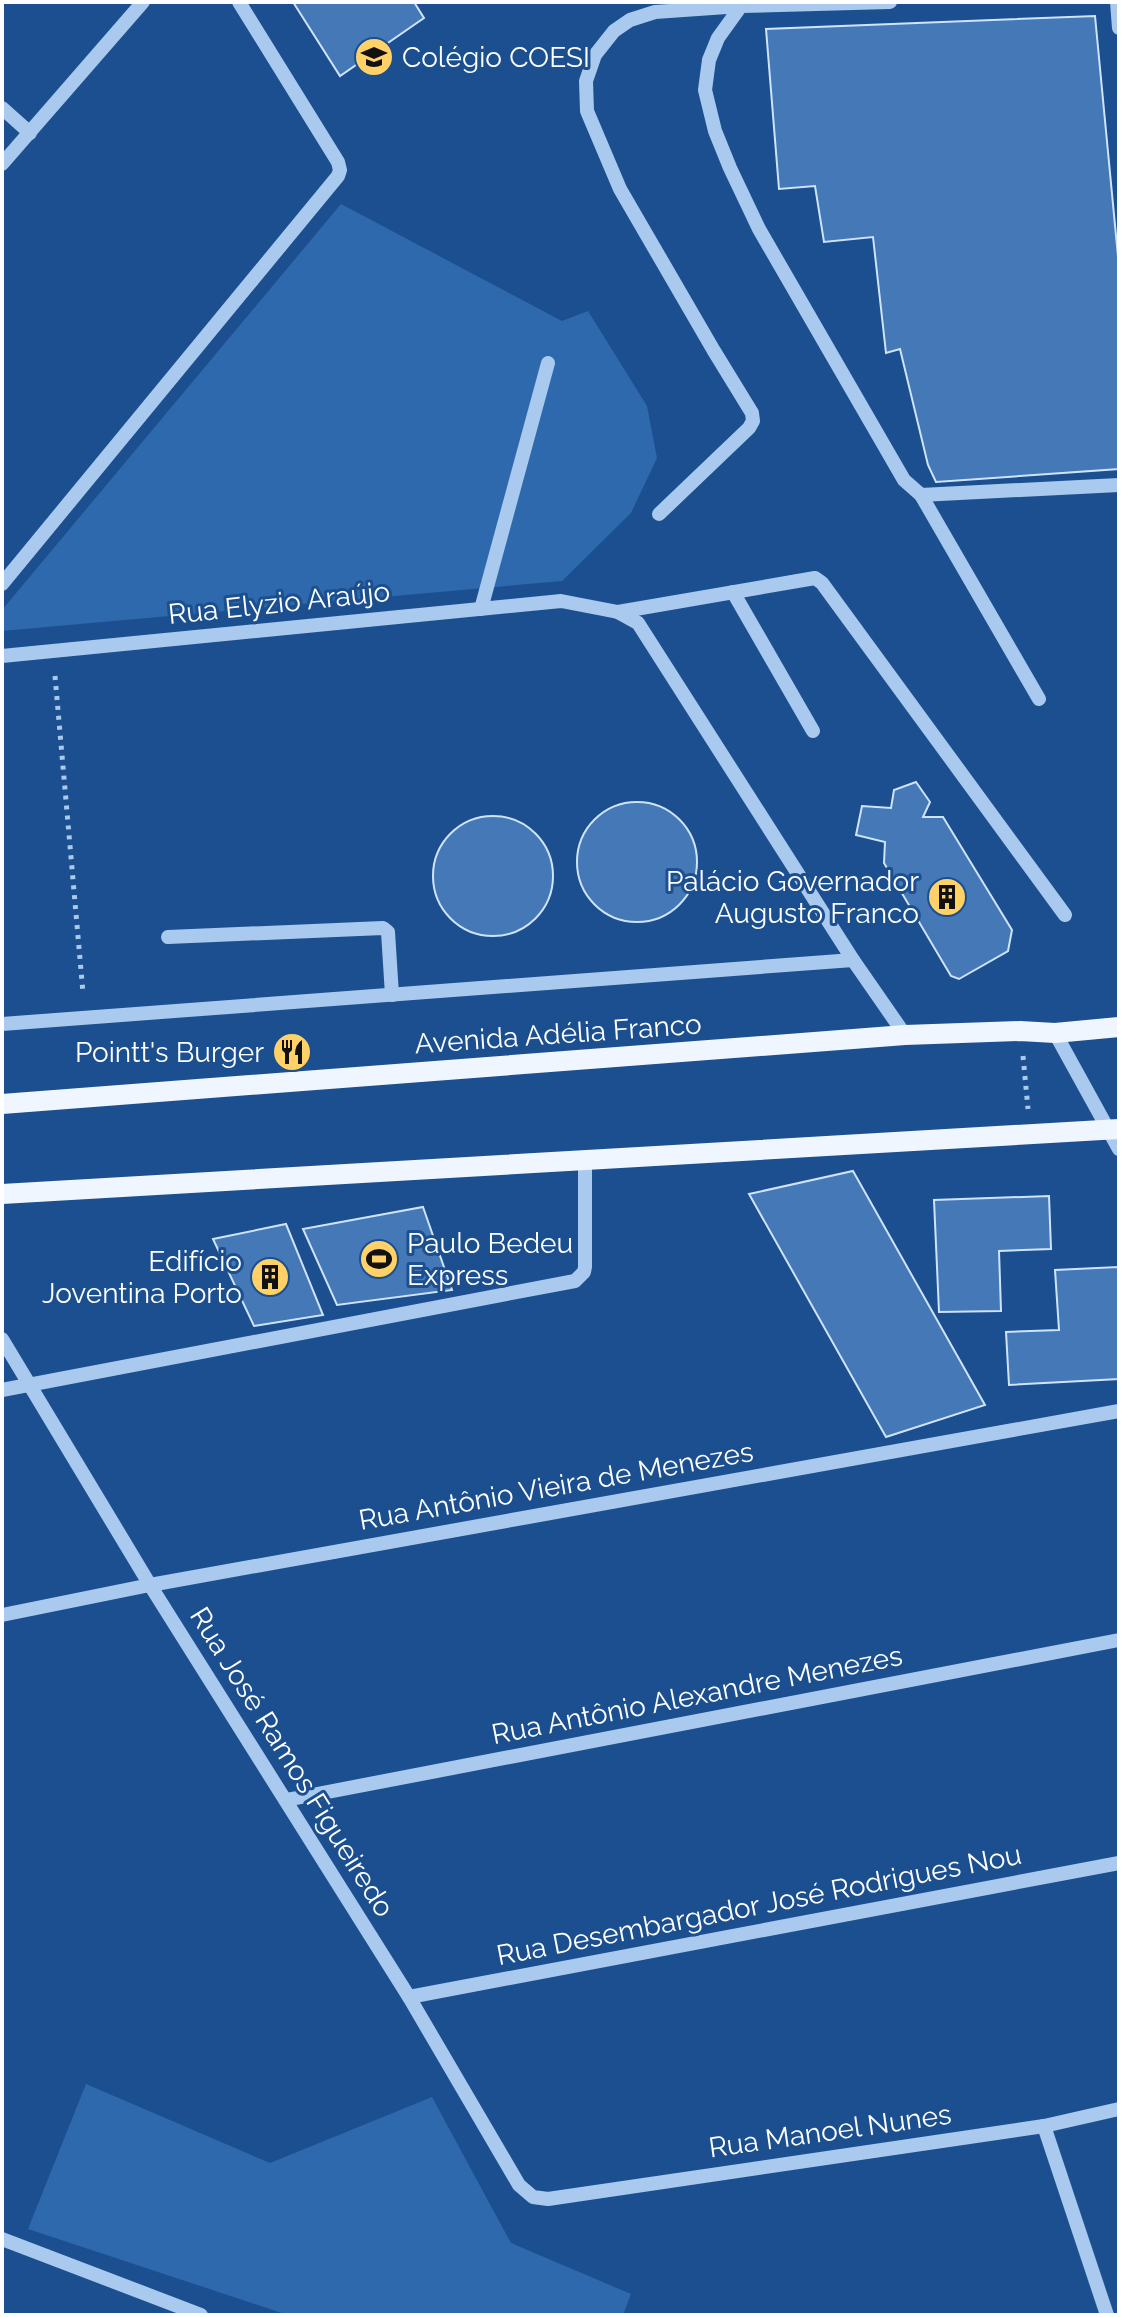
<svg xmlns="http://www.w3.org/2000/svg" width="1121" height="2317" font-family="Raleway,sans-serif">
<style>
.green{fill:#2e69ad}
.building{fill:#4478b7;stroke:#cfe3fa;stroke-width:2}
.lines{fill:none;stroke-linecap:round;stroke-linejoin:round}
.path{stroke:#a9c9ee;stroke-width:5;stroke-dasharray:4 6;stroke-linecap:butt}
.minor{stroke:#a9c9ee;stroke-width:14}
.major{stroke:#f0f6ff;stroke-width:20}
.labels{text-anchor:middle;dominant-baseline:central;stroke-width:6;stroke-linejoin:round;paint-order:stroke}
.poi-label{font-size:28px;fill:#fff;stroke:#1b4f8f;text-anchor:end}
.street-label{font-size:28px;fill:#fff;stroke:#1b4f8f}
</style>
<rect width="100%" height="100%" fill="#1b4f8f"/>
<g class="green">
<polygon points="341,204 562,321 588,311 647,406 657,458 631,513 562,581 2,631 2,610"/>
<polygon points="86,2084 270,2163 432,2097 511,2243 631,2294 623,2315 288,2315 28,2229"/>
</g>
<g class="building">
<polygon points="293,2 414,2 424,18 340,76"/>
<polygon points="1095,16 1119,267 1119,469 936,482 928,465 900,349 886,353 873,237 824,242 815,186 779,189 766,29"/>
<polygon points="916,782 930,802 923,817 943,817 1012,930 1008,951 959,979 951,976 884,863 885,842 856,835 862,806 891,808 894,790"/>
<circle cx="637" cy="862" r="60"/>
<circle cx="493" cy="876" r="60"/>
<polygon points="853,1171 985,1405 886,1437 749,1194"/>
<polygon points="1049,1196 1051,1249 999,1251 1001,1311 939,1312 934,1200"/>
<polygon points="423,1207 452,1290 337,1305 303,1229"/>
<polygon points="286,1224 323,1315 254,1326 213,1239"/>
<polygon points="1118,1267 1119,1379 1009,1385 1006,1332 1059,1330 1055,1270"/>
</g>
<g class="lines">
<g class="path">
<polyline points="55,676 83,993"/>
<polyline points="1023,1056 1028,1109"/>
</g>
<g class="minor">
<polyline points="890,2 741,6 718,38 709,60 705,90 715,131 730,168 759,229 904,480 921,495 1119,485"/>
<polyline points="1117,2 1119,28"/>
<polyline points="2,108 30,133"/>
<polyline points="2,164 143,2"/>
<polyline points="921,495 1039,699"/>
<polyline points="659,514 749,428 753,421 752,413 714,351 620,189 587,111 586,81 595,55 614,31 630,20 655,12 741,6"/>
<polyline points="2,584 338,176 340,170 338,162 239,2"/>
<polyline points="733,592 813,731"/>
<polyline points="481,609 548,363"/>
<polyline points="618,612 815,578 822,583 1065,915"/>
<polyline points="2,656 561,601 618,612 638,623 853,960 905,1035"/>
<polyline points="168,937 383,928 388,932 392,995"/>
<polyline points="2,1024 853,960"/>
<polyline points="1055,1033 1119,1149"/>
<polyline points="2,1339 150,1585 409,1997 519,2185 533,2197 548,2199 1044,2126 1119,2109"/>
<polyline points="2,1390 575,1281 584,1272 585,1267 585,1160"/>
<polyline points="2,1615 150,1585 1119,1411"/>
<polyline points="286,1800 1119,1640"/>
<polyline points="409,1997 1119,1863"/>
<polyline points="1044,2126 1107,2315"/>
<polyline points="2,2239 201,2315"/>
</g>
<g class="major">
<polyline points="2,1104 905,1035 1020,1031 1055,1033 1119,1027"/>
<polyline points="2,1194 1119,1129"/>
</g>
</g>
<defs>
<symbol id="school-disc" viewBox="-11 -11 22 22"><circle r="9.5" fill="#ffd166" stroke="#1b4f8f"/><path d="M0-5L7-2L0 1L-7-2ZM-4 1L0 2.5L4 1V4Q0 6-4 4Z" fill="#111"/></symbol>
<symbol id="building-disc" viewBox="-11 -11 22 22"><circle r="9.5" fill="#ffd166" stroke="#1b4f8f"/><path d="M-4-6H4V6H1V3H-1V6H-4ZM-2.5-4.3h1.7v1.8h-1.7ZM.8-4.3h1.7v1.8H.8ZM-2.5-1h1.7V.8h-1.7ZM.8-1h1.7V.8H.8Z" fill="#111"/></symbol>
<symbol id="restaurant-disc" viewBox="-11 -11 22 22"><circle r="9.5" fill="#ffd166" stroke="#1b4f8f"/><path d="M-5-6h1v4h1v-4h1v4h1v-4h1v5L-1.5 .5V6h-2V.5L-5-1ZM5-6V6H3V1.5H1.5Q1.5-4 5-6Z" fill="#111"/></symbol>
<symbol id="stadium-disc" viewBox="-11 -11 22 22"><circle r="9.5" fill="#ffd166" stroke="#1b4f8f"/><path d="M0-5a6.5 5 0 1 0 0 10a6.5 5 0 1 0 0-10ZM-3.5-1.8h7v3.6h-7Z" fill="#111"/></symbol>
</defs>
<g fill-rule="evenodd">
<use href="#school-disc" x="352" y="35" width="44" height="44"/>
<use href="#building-disc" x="925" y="875" width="44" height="44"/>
<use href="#restaurant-disc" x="270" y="1030" width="44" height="44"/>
<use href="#stadium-disc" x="357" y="1237" width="44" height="44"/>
<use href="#building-disc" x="248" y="1255" width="44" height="44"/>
</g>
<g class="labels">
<g class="poi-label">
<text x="402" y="57" text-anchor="start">Colégio COESI</text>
<text x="919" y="881">Palácio Governador<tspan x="919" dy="32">Augusto Franco</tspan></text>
<text x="264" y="1052">Pointt's Burger</text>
<text x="407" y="1243" text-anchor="start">Paulo Bedeu<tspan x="407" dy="32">Express</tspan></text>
<text x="242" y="1261">Edifício<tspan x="242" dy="32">Joventina Porto</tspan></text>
</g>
<g class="street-label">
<text transform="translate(279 603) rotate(-6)">Rua Elyzio Araújo</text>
<text transform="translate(558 1034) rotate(-4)">Avenida Adélia Franco</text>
<text transform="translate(556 1486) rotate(-10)">Rua Antônio Vieira de Menezes</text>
<text transform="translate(697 1695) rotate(-11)">Rua Antônio Alexandre Menezes</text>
<text transform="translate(292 1762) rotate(58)">Rua José Ramos Figueiredo</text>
<text transform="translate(759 1905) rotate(-11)">Rua Desembargador José Rodrigues Nou</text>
<text transform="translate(830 2131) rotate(-8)">Rua Manoel Nunes</text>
</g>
</g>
<rect width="1121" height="2317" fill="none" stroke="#ffffff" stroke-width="8"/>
</svg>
